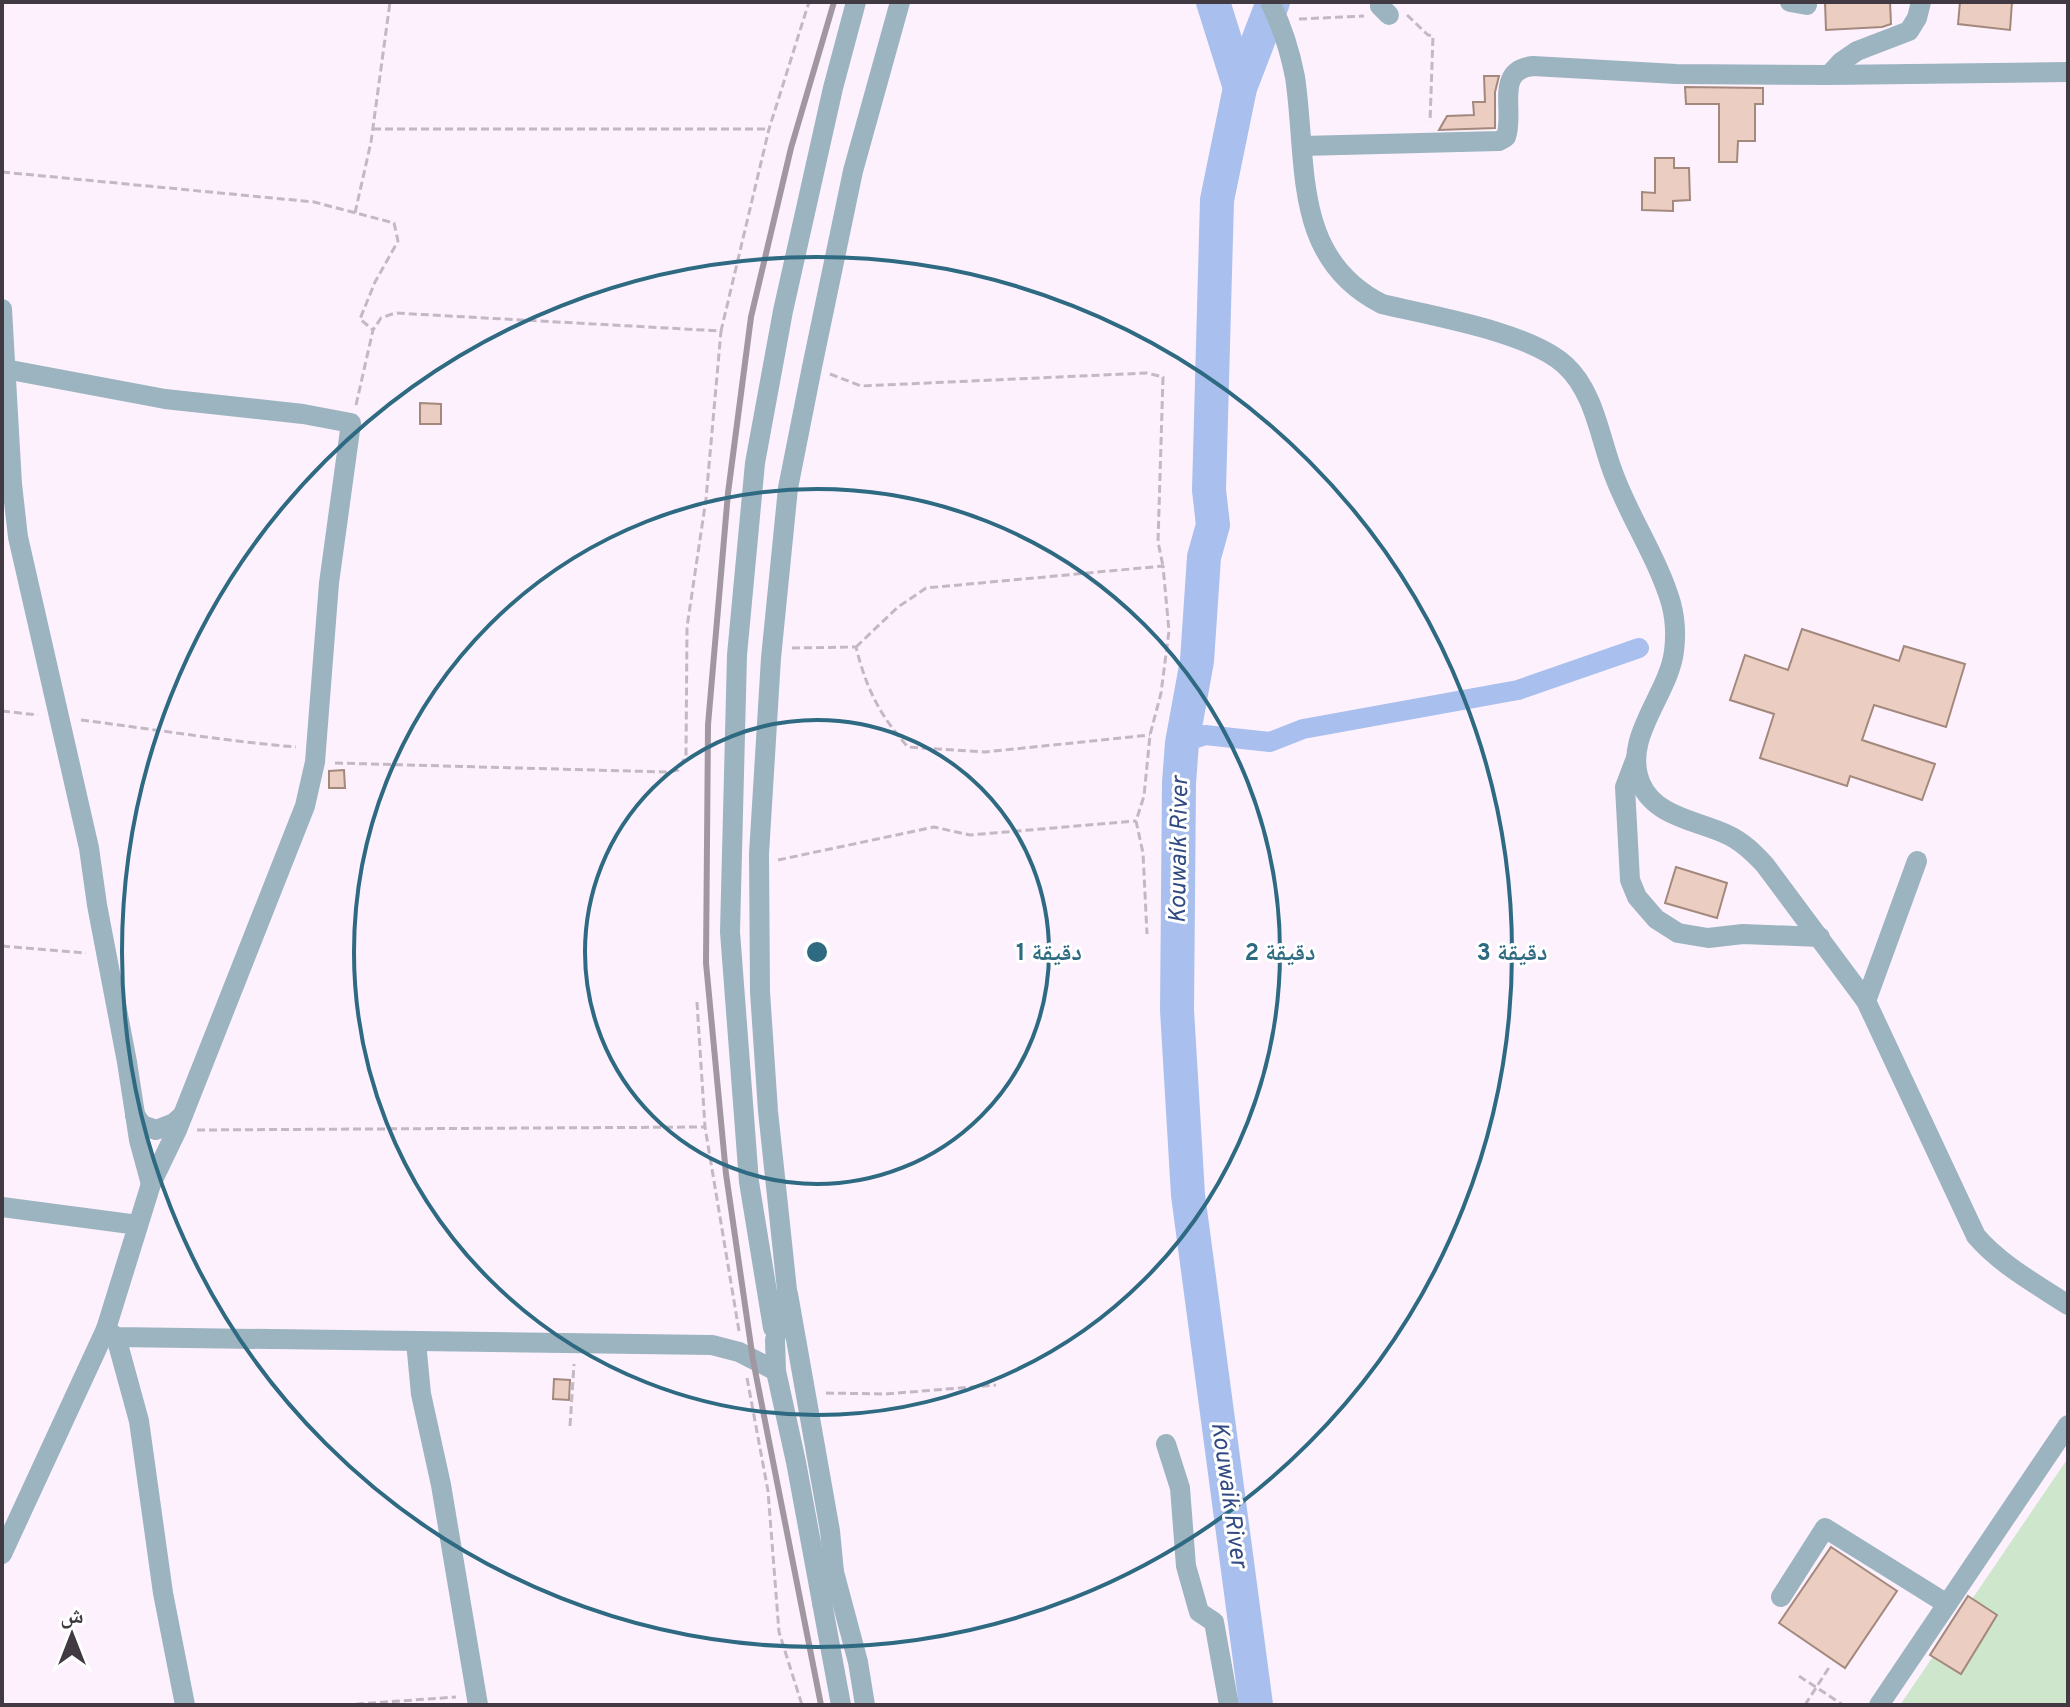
<svg xmlns="http://www.w3.org/2000/svg" width="2070" height="1707" font-family="Overpass,'Noto Naskh Arabic',sans-serif">
<style>
.green{fill:#cee6cc}
.lines{fill:none;stroke-linecap:round;stroke-linejoin:round}
.canal{stroke:#a9bfed;stroke-width:20}
.river{stroke:#a9bfed;stroke-width:34}
.building{fill:#ebcec1;stroke:#a3887c;stroke-width:2}
.path{stroke:#c4b8c4;stroke-width:3;stroke-dasharray:8 4;stroke-linecap:butt}
.minor{stroke:#9cb4c0;stroke-width:20}
.rail{stroke:#a197a1;stroke-width:6}
.ring{fill:none;stroke:#2e6a81;stroke-width:4}
.labels{text-anchor:middle;dominant-baseline:central;stroke-width:6;stroke-linejoin:round;paint-order:stroke}
.water-label{font-size:24px;font-style:italic;fill:#314a83;stroke:#fff}
.centre{fill:#2e6a81;stroke:#fff;stroke-width:4}
.ring-label{font-size:24px;text-anchor:middle;font-weight:bold;fill:#2e6a81;stroke:#fff;stroke-width:6;stroke-linejoin:round;paint-order:stroke}
</style>
<rect width="100%" height="100%" fill="#fef1fe"/>
<polygon class="green" points="2068,1458 2068,1705 1900,1705"/>
<g class="lines">
<polyline class="canal" points="1182,743 1205,735 1270,742 1303,729 1518,690 1639,648"/>
<g class="river">
<polyline points="1213,2 1240,88"/>
<polyline points="1256,1705 1188,1195 1177,1010 1179,783 1182,743 1197,661 1204,557 1213,525 1209,490 1217,200 1240,88 1273,2"/>
</g>
</g>
<g class="building">
<polygon points="1825,2 1890,2 1891,24 1882,27 1826,30"/>
<polygon points="1960,2 2012,2 2010,30 1958,24"/>
<polygon points="1484,76 1499,76 1495,92 1495,128 1439,130 1447,116 1474,115 1473,102 1485,102"/>
<polygon points="1685,87 1763,88 1763,104 1755,104 1755,141 1738,141 1737,162 1719,162 1719,104 1686,104"/>
<polygon points="1655,158 1674,158 1674,168 1689,168 1690,200 1673,201 1673,211 1642,210 1642,192 1655,193"/>
<polygon points="420,403 441,404 441,424 420,424"/>
<polygon points="1802,629 1899,661 1904,646 1965,664 1946,727 1874,705 1862,740 1935,764 1922,800 1850,776 1847,786 1760,758 1774,714 1730,700 1745,655 1788,670"/>
<polygon points="344,770 345,788 329,788 329,771"/>
<polygon points="1676,867 1727,883 1717,918 1665,903"/>
<polygon points="554,1379 570,1380 569,1400 553,1399"/>
<polygon points="1831,1547 1897,1591 1845,1668 1779,1623"/>
<polygon points="1968,1596 1997,1615 1961,1674 1930,1655"/>
</g>
<g class="lines">
<g class="path">
<polyline points="1407,15 1428,35 1433,36 1430,122"/>
<polyline points="1299,19 1364,16"/>
<polyline points="373,129 769,129"/>
<polyline points="2,172 314,202 394,223 398,241 375,282 360,319 373,330"/>
<polyline points="355,213 371,142 390,2"/>
<polyline points="830,374 861,386 1147,373 1163,377 1158,542 1163,566"/>
<polyline points="356,405 373,330 381,318 395,313 721,331 769,129 809,2"/>
<polyline points="856,647 898,607 926,588 1163,566 1169,631 1161,693 1150,735 1144,796 1136,821 1143,853 1147,934"/>
<path d="M792 648 856 647C866 688 880 716 908 747L985 752 1150 735"/>
<polyline points="2,711 38,715"/>
<path d="M81 720C153 729 224 741 296 747"/>
<polyline points="335,763 666,772 678,770 686,756 687,627 706,499 721,331"/>
<polyline points="778,860 934,827 970,835 1136,821"/>
<polyline points="2,946 86,953"/>
<polyline points="697,1002 705,1127 739,1331"/>
<polyline points="197,1130 705,1127"/>
<polyline points="747,1378 768,1491 779,1632 802,1705"/>
<polyline points="826,1393 886,1394 996,1385"/>
<polyline points="570,1426 574,1364"/>
<polyline points="1799,1676 1843,1705"/>
<polyline points="344,1705 456,1697"/>
<polyline points="1805,1705 1830,1666"/>
</g>
<g class="minor">
<path d="M1270 2C1282 26 1290 51 1295 77 1308 164 1291 258 1382 304 1431 316 1530 332 1565 365 1595 392 1600 440 1614 475 1630 518 1658 559 1671 603 1675 618 1676 636 1674 651 1669 695 1621 738 1641 784 1655 817 1699 821 1728 835 1743 842 1754 853 1765 865L1866 1001 1976 1236C2001 1265 2036 1284 2068 1305"/>
<polyline points="1382,2 1380,6 1389,15"/>
<polyline points="1790,2 1807,5"/>
<polyline points="1829,75 1841,62 1857,51 1909,31 1917,18 1921,2"/>
<path d="M1302 146 1499 141 1506 137C1515 111 1494 70 1533 66L1676 74 1829 75 2068 72"/>
<polyline points="2,309 12,484 18,537 89,848 97,905 127,1062 139,1140 151,1184"/>
<polyline points="1636,758 1625,787 1630,880 1637,897 1656,919 1678,933 1708,938 1743,934 1820,937"/>
<polyline points="1866,1001 1917,861"/>
<polyline points="135,1115 142,1125 156,1130 174,1123 183,1115"/>
<polyline points="2,1207 138,1225"/>
<polyline points="788,1294 830,1531 834,1572 822,1603"/>
<polyline points="773,1328 749,1182 730,932 737,655 755,463 783,311 833,88 856,2"/>
<polyline points="106,1329 116,1337 712,1345 739,1352 776,1371 775,1340 787,1290 768,1111 760,992 759,854 771,658 788,488 812,367 853,171 900,2"/>
<polyline points="116,1337 139,1421 163,1593 185,1705"/>
<polyline points="416,1342 421,1394 441,1485 478,1705"/>
<polyline points="776,1371 796,1462 841,1705"/>
<polyline points="1166,1444 1180,1488 1186,1566 1199,1612 1214,1622 1229,1705"/>
<polyline points="2,1554 106,1329 151,1184 177,1130 305,806 315,762 329,583 351,423 303,414 165,399 5,369"/>
<polyline points="834,1572 858,1662 865,1705"/>
<polyline points="1781,1597 1825,1528 1947,1604"/>
<polyline points="1879,1705 2068,1425"/>
</g>
<polyline class="rail" points="821,1705 753,1360 726,1174 706,963 708,725 728,493 751,317 791,148 834,2"/>
</g>
<g class="ring">
<circle cx="817" cy="952" r="232"/>
<circle cx="817" cy="952" r="463"/>
<circle cx="817" cy="952" r="695"/>
</g>
<g class="labels">
<g class="water-label">
<text transform="translate(1180 850) rotate(-89)">Kouwaik River</text>
<text transform="translate(1228 1495) rotate(82)">Kouwaik River</text>
</g>
</g>
<circle cx="817" cy="952" r="12" class="centre"/>
<g class="ring-label">
<text x="1049" y="960">1 دقيقة</text>
<text x="1280" y="960">2 دقيقة</text>
<text x="1512" y="960">3 دقيقة</text>
</g>
<rect width="2070" height="1707" fill="none" stroke="#423a42" stroke-width="8"/>
<g transform="translate(72 1635)" stroke="#ffffff" stroke-width="6" paint-order="stroke">
<path d="M0-6L14 30L0 20L-14 30Z" fill="#423a42"/>
<text y="-12" font-size="22" font-weight="bold" text-anchor="middle" fill="#423a42">ش</text>
</g>
</svg>
